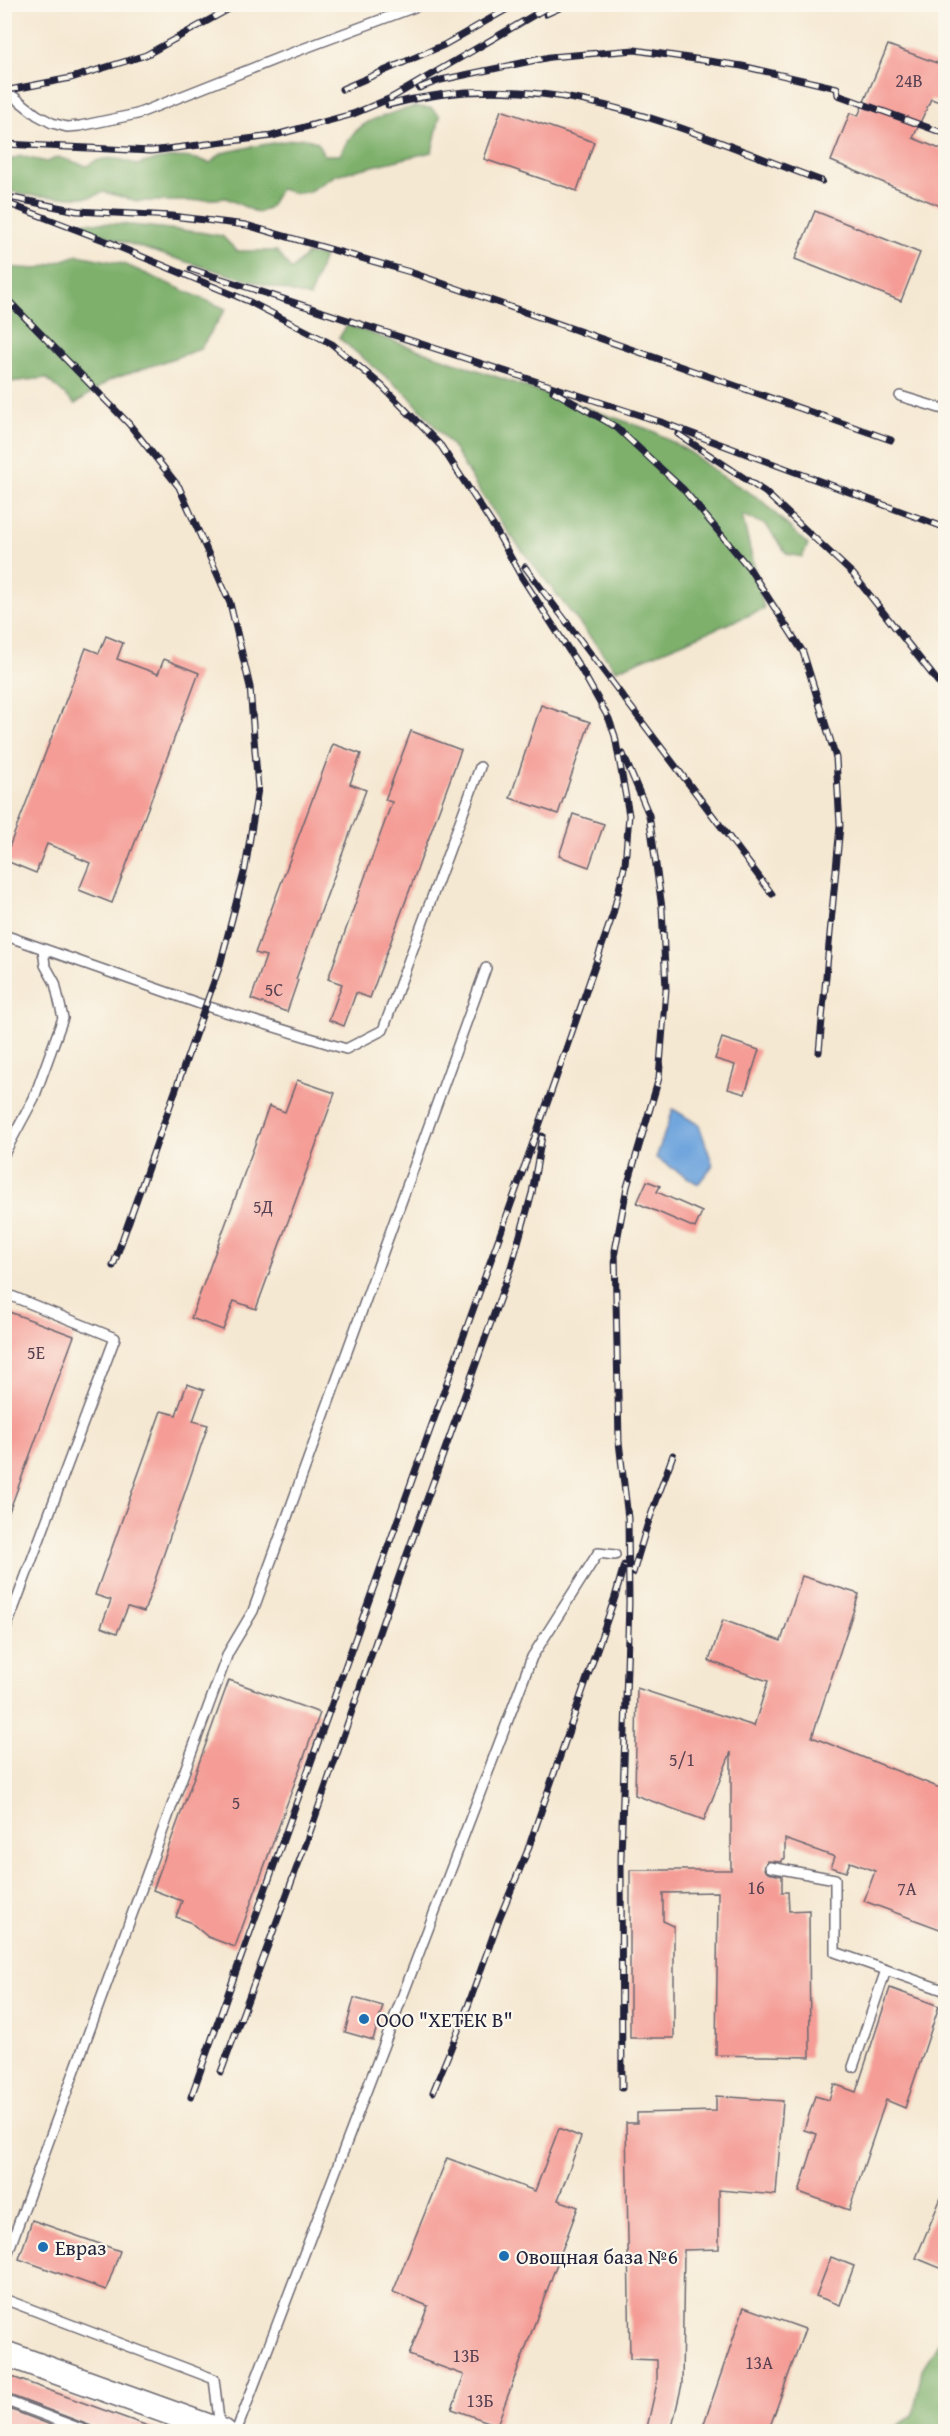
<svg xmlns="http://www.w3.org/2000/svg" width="950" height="2436" font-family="'Gentium Book Plus',serif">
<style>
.forest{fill:#7eb06c;stroke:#506954;stroke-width:1.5}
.water{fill:#6fa5dd;stroke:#48648c;stroke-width:1.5}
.building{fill:#f49c95}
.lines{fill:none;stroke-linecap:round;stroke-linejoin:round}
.service-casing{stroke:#6c6770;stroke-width:12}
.tertiary-casing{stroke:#6c6770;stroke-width:27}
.service{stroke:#fff;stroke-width:9}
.tertiary{stroke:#fff;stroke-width:24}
.rail-casing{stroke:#22223b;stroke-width:7}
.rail{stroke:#fbf7ec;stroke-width:4.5;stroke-dasharray:14;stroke-linecap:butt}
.poi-dot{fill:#1f6fb2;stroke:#fbf7ec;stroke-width:2}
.labels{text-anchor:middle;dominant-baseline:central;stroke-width:4.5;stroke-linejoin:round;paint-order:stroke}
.number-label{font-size:18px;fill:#564052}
.poi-label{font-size:21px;fill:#22223b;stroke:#fbf7ec;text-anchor:start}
</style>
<rect width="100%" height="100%" fill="#fbf7ec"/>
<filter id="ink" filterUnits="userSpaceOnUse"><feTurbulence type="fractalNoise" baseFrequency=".0167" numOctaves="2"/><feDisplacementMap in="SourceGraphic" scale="12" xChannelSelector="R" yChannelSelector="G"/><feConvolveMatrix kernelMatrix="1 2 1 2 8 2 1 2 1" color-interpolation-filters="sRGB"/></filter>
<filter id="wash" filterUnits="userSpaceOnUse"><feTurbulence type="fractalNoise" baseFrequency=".008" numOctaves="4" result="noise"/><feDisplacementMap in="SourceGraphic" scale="24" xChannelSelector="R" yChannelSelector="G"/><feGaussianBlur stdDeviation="1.35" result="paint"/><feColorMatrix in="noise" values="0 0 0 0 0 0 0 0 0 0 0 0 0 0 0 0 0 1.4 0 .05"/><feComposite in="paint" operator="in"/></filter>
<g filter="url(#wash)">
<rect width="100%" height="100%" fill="#f5e8d2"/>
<g class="forest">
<path d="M414 107 431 108 440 116 432 152 336 175 308 192 295 193 280 189 270 207 258 213 226 198 192 201H137L104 192 91 197H58L26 195 5 190V162L20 156 47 162 58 157 87 166C102 155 121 158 137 165 160 157 187 154 210 163L222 153 250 147 303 138 317 142 324 155H340C355 120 380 116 414 107Z"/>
<path d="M83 222 121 224 199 232 222 236 237 251H277L291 270 307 254 324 256 310 297C235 277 160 255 86 229Z"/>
<polygon points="78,255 124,264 226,309 200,349 110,380 75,404 46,378 10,382 5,393 5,267 37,269"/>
<polygon points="347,325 653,431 691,453 720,475 760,499 808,545 802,557 787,554 766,525 742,515 764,609 616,670 511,536 482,495 452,446 408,395 339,338"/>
<polygon points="945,2332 945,2431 891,2431 892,2429 913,2416 922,2369"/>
</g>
<polygon class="water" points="673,1109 699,1125 713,1165 698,1184 656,1158"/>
<g id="blocks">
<g class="building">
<polygon points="888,45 945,66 945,104 931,99 913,138 945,151 945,208 831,161 850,113 858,116"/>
<polygon points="501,110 594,142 577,191 484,159"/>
<polygon points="815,211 920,253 901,301 795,259"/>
<polygon points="106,636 123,643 117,659 158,674 164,659 199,673 112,903 79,890 90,863 76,857 76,855 47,844 36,873 4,860 86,648 99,653"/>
<polygon points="541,705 590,722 558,814 510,798"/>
<polygon points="411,731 461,750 370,998 356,993 344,1026 329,1020 342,984 328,979 392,802 385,800"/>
<polygon points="333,744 361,754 350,784 366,790 296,979 298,980 287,1012 251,999 266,956 255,953"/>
<polygon points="573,814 604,824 589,867 559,856"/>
<polygon points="722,1038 759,1050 745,1094 728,1089 735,1065 715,1059"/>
<polygon points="297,1080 335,1093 256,1309 234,1301 223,1330 191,1318 269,1106 285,1112"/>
<polygon points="647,1181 660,1186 657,1192 702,1212 695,1228 637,1203"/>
<polygon points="4,1310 74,1336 6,1520 4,1520"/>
<polygon points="187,1384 204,1390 193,1421 208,1425 144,1612 128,1607 117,1633 101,1627 111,1600 95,1595 161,1411 176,1415"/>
<polygon points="802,1576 859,1594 812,1737 945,1790 945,1931 864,1901 875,1871 850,1862 846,1872 831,1867 835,1857 785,1839 785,1859 782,1859 782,1862 767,1861 764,1869 768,1873 782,1876 782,1892 788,1892 789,1911 809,1910 810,2057 716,2055 718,1892 663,1893 663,1921 674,1926 674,2038 630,2038 630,1870 731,1870 731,1752 704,1820 635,1795 637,1688 754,1726 768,1681 709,1661 723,1620 781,1641"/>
<polygon points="229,1680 320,1713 235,1947 208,1937 190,1922 176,1917 182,1901 153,1890"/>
<polygon points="890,1988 939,2006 905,2108 886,2100 849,2210 799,2192 817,2134 804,2130 815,2096 829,2100 834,2084 856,2092"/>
<polygon points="354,1998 383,2006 373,2040 345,2032"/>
<polygon points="716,2096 783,2101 776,2195 719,2190 719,2249 684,2250 682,2384 671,2432 646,2432 657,2383 657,2360 630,2359 626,2123 637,2123 637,2113 716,2111"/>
<polygon points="559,2128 581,2137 558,2200 578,2207 497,2425 452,2409 464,2375 409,2355 428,2306 393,2292 447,2158 535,2191"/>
<polygon points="945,2188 945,2270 916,2258"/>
<polygon points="32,2220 120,2251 106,2290 19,2259"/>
<polygon points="831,2257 854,2266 840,2305 816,2296"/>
<polygon points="744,2307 805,2329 768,2432 701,2432"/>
<polygon points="4,2374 159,2430 158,2432 117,2432 101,2426 100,2432 96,2432 91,2426 4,2393"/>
<polygon points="4,2407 69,2432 4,2432"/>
</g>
</g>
</g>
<g filter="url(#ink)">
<use href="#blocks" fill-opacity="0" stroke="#6c6770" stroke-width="1.5"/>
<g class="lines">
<defs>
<g id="service">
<polyline points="4,89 37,115 52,123 67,127 80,126 137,114 281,57 423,4"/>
<polyline points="900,396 946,410"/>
<polyline points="4,935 206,1006 346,1049 383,1030 480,767"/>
<polyline points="4,1154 34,1098 63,1018 55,983 45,965 43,949"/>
<polyline points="4,1293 115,1338 4,1634"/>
<polyline points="770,1867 835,1879 835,1952 946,1991"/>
<polyline points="853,2067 886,1970"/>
<polyline points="4,2270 7,2255 228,1653 253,1611 486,968"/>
<polyline points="4,2299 214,2379 220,2428"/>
<polyline points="4,2400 89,2432"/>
<polyline points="236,2432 532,1657 598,1553 615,1555"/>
</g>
<polyline id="tertiary" points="4,2353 224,2432"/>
</defs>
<use href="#service" class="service-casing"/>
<use href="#tertiary" class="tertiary-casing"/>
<use href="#service" class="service"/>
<use href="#tertiary" class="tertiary"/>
<defs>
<g id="rail">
<polyline points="546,14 568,4"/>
<polyline points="419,88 441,80 550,57 635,50 742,66 837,88 838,95 946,134"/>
<polyline points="342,89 444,45 516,4"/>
<polyline points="4,91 71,78 146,55 238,4"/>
<path d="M388 105C547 62 676 127 822 181"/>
<polyline points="4,144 151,151 272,136 353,114 391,98 553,4"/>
<polyline points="13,198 77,211 172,216 246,225 410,272 891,440"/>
<polyline points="4,202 114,244"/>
<polyline points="107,242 248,301 332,344 382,386 441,446 494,527 521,576 581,669 609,719 615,736 629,815 625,864 613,914 550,1095 191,2097"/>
<polyline points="191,269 661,422 946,528"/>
<polyline points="4,296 129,424 179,487 230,603 250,687 258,789 245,869 220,965 113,1266"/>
<polyline points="553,391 616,427 683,489 749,568 803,652 836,758 840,826 819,1052"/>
<polyline points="678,434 765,492 853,574 946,692"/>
<polyline points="525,567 772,894"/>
<polyline points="633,1573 647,1526 673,1455"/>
<polyline points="221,2072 310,1832 384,1618 511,1267 532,1193 542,1136"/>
<polyline points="622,2088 621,1858 629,1603 628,1518 619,1442 615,1251 627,1187 659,1078 666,989 662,908 649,815 623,754"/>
<polyline points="433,2092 468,2006 499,1919 527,1852 615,1597 624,1565"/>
</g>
</defs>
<use href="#rail" class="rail-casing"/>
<use href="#rail" class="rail"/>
</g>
</g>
<g class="poi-dot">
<circle cx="364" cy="2019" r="6"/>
<circle cx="43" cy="2247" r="6"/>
<circle cx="504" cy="2256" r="6"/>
</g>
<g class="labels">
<g class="number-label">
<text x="909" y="80">24В</text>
<text x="274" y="989">5С</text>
<text x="263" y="1206">5Д</text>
<text x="36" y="1352">5Е</text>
<text x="682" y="1759">5/1</text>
<text x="236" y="1802">5</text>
<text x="756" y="1887">16</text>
<text x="907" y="1888">7А</text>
<text x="466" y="2355">13Б</text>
<text x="759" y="2362">13А</text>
<text x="480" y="2400">13Б</text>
</g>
<g class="poi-label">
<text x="376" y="2019">ООО "ХЕТЕК В"</text>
<text x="55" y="2247">Евраз</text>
<text x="516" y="2256">Овощная база №6</text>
</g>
</g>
<rect width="950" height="2436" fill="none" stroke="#fbf7ec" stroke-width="24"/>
</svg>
